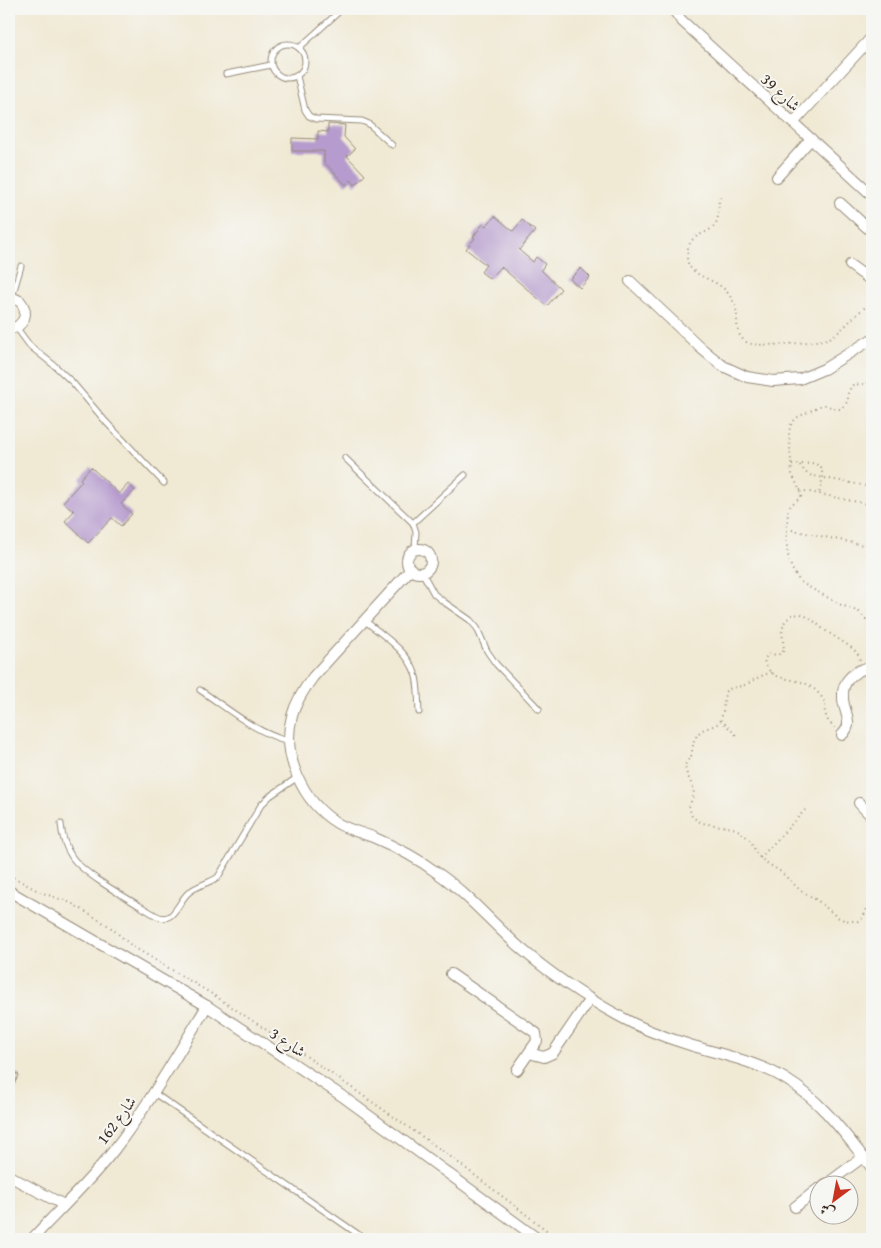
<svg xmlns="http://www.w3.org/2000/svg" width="881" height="1248" font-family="'Gentium Book Plus',Amiri,serif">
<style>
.building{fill:#b69bce}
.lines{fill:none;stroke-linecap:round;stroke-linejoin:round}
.lane-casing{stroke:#968a79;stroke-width:7}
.street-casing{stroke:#968a79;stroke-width:12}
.path{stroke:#968a79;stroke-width:2;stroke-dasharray:1 4;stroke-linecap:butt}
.lane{stroke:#fff;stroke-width:5}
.street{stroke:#fff;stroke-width:10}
.labels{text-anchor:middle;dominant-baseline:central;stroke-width:4;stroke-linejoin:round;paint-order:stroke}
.street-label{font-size:16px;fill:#3b2a1e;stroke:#f6f6f2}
</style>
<rect width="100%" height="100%" fill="#f6f6f2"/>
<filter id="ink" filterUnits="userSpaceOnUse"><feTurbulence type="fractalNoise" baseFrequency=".02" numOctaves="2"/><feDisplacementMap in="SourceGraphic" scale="10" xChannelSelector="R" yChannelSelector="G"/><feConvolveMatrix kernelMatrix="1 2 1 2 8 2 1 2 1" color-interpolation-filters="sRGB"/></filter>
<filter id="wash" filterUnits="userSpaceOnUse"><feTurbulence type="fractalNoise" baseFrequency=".0096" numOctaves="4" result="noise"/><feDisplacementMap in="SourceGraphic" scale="20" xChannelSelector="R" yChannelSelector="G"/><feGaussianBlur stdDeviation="1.12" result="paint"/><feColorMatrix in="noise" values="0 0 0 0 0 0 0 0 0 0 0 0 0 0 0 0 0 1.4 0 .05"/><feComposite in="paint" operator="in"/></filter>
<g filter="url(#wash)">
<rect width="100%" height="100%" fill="#f0e9d4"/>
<g id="blocks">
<g class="building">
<polygon points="328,124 345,125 344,137 355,149 347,156 365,175 355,185 351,180 346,185 324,162 324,151 292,151 292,138 318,139 318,131 328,132"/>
<polygon points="495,216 513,231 522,220 535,231 519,250 533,262 536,257 545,264 541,270 561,289 547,306 501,267 490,279 481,272 486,265 466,249 475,238 473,237 483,224 486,226"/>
<polygon points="581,268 590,277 580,288 570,279"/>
<polygon points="91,467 119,494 128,484 135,490 121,504 132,514 121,526 112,518 88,543 65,521 74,511 63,502 82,481 80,479"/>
<polygon points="9,1069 19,1075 9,1093"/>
</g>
</g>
</g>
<g filter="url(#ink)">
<use href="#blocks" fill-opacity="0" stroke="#968a79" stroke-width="1"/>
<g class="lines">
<defs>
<g id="lane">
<circle cx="288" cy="61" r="17"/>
<polyline points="299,48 342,9"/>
<polyline points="226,74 271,65"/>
<polyline points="297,76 305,110 309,116 316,119 362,121 369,124 392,145"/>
<polyline points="12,297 21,266"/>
<polyline points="16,327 30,346 55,366 73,383 106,422 164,483"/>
<polyline points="345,458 413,523 416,532 415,549"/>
<polyline points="413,523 465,475"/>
<polyline points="422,572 434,594 444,602 470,620 477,628 487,651 496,664 539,709"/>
<path d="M364 620C382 635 407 650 415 673 419 685 418 699 419 712"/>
<path d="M200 690C227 708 257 734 289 741"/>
<path d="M61 824C62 836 65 847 72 857 85 876 134 902 155 915 160 918 165 919 170 916 177 911 181 900 187 894 196 885 208 884 218 877L261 805 270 796 298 777"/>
<polyline points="154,1093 365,1239"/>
</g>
<g id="street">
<polyline points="673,9 681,20 872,195"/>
<polyline points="793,123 872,37"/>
<polyline points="777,177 811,139"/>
<polyline points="840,203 872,232"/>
<polyline points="850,265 872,281"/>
<polyline points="630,281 702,349 723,366 747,377 773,381 800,379 824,369 872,339"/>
<path d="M9 296 20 301C30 313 24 327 9 329"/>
<circle cx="419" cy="561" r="12"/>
<path d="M411 569 313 677C304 689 296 701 292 716 281 756 303 802 337 823 348 830 363 833 375 838 396 847 417 858 436 872 467 893 490 921 518 946 549 973 583 996 619 1016 640 1028 664 1037 687 1044 721 1055 757 1061 787 1080 823 1102 846 1136 872 1168"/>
<path d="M842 735C845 732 847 730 848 725 849 716 843 707 843 698 841 680 856 669 872 667"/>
<polyline points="859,803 872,817"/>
<polyline points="9,891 207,1006 342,1096 538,1239"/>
<polyline points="451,974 536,1033 537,1041 517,1070"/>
<polyline points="529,1053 544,1057 553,1053 590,999"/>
<polyline points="9,1176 64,1205"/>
<polyline points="824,1186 863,1157"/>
<polyline points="795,1207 818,1189"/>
<path d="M32 1239C59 1210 89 1182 114 1150 149 1104 177 1055 207 1006"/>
</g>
</defs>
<use href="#lane" class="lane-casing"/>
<use href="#street" class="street-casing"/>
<g class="path">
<polyline points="872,129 872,142"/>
<path d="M720 197C717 205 720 215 716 223 708 237 688 231 687 255 686 278 714 276 727 292 731 297 734 302 736 308 739 321 733 335 748 343 759 348 814 342 828 339 845 330 855 312 872 303"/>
<path d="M872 380 866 384 852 385 848 393V401L841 409H836L825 405 820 406 796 418 790 426 789 435 792 474 802 495C799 501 791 502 789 509 787 513 788 519 787 524 786 545 786 567 802 583L839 604 859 612 872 626"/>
<polyline points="792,465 814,463 821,467 823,477 819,494"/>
<polyline points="800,465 805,472 809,475 872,487"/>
<polyline points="800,490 867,504"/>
<polyline points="787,529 868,546 866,555 872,557"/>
<path d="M772 672C760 676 757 678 747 684 739 688 731 686 725 692L723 711 721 720 716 725 702 730 698 734 694 740 691 756 685 765 686 772 694 790 693 796 689 807 692 817 702 823 733 828 740 831 751 841 757 855 764 861 781 872 801 891 817 900 837 917 844 920 852 921H858L863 918 872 897"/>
<polyline points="721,720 738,737"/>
<path d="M835 728C832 725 827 721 826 716 824 712 825 708 825 704 824 698 815 689 810 686 796 676 770 684 764 660L768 654C775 654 779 657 784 650L782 630 785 621 792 615 801 614 810 618 823 629 852 648 858 654 860 660"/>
<polyline points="760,858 805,810"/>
<polyline points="9,875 40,892 71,903 109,926 132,946 212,994 306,1056 447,1154 558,1239"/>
</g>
<use href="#lane" class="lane"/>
<use href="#street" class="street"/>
</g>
</g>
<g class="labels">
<g class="street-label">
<text transform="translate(781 92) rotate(43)">شارع 39</text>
<text transform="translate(288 1042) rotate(34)">شارع 3</text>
<text transform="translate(116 1120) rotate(-54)">شارع 162</text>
</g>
</g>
<rect width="881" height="1248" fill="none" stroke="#f6f6f2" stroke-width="30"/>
<g transform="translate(834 1200) rotate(212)"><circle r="24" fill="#f6f6f2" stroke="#aba49d"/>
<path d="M0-4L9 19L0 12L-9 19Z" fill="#c8321e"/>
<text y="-8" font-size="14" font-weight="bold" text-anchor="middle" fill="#3b2a1e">ش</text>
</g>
</svg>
